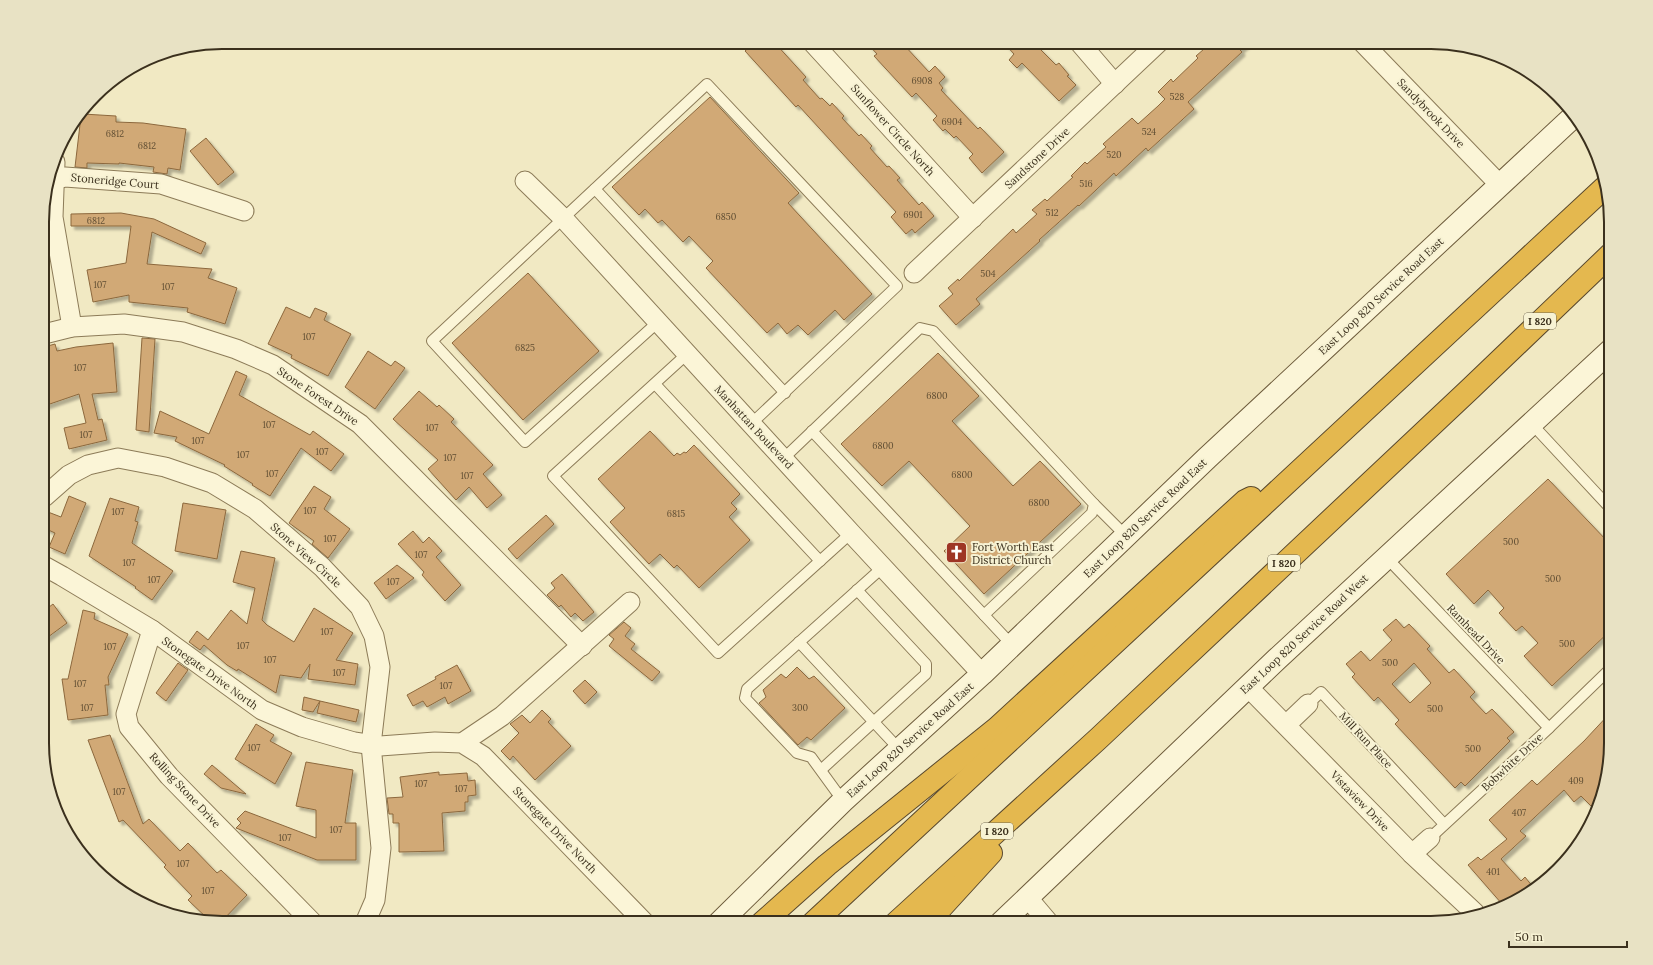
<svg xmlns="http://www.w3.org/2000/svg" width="1653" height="965" font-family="Lora,serif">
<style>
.building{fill:#d1a976;stroke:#8c683d;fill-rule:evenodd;filter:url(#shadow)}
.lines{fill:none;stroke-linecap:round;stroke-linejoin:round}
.lane-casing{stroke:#8c7b58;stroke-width:12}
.street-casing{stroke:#8c7b58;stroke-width:21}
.secondary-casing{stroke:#6e5c3c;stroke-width:24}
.highway-casing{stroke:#59482d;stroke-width:24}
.lane{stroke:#fbf5d7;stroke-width:10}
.street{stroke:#fbf5d7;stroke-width:19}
.secondary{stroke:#fbf5d7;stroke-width:22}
.highway{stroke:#e4b84f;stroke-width:22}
.labels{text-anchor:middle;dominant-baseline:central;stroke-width:4;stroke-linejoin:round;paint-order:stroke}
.number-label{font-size:9px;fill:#604e33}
.shield{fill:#f7f2d3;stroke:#736a54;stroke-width:1}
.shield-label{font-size:10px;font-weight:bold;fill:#3b301d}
.street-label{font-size:11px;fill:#3b301d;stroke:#f7f2d3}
.poi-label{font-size:11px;fill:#3b301d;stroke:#f7f2d3;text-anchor:start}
.rim{fill:none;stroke:#3b301d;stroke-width:2}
</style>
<defs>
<filter id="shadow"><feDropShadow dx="3.5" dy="3.5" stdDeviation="1" flood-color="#0004"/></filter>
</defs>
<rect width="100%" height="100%" fill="#f1e9c3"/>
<g class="building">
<polygon points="755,42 774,42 806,77 803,80 820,99 822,98 830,106 832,103 844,116 842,118 859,136 861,134 872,146 870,148 887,167 889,166 900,178 897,180 919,205 922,202 934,216 915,233 912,229 906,234 891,217 896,212 798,105 796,107 745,51"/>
<polygon points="866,42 896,42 901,48 904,45 929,72 935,66 945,77 939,83 943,88 941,90 978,129 980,127 1004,152 982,173 969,158 973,154 956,136 954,138 945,129 943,131 933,120 937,116 916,93 912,97 898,82 874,56 877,54"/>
<polygon points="1003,42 1033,42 1056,65 1059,63 1069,75 1067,76 1076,85 1059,101 1022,63 1017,68 1009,60 1014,54"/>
<polygon points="1212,42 1249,42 1240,50 1242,52 1188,102 1194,109 1148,151 1146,148 1116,176 1114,173 1079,206 1078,205 1039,240 1040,241 976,299 980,304 956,325 939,306 953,294 948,288 958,279 959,281 1013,229 1016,233 1037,214 1032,210 1045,199 1047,201 1073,177 1071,176 1085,162 1087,164 1106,147 1103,144 1132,118 1138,124 1158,106 1165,99 1158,92 1171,79 1173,82 1198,58 1196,56"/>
<polygon points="710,97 799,193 788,203 872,294 844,320 835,310 808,335 798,325 787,334 778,323 767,333 706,268 713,261 689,236 683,242 662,220 658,223 645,209 639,215 612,187"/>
<polygon points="83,114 116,116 116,122 143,123 186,129 180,170 168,168 167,174 153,172 154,167 119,163 119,164 87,163 87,168 75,167 81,116"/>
<polygon points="206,138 234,172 218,185 190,151"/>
<polygon points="121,213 154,219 206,243 201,254 152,232 147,264 212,269 208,278 237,288 225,324 187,312 188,308 129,302 129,295 93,302 87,270 126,263 131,226 71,226 71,214"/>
<polygon points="528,273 599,351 523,420 452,343"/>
<polygon points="286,307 310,318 315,308 327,313 324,320 351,334 328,376 291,358 292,355 268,344"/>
<polygon points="142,338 155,339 149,432 136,430"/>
<polygon points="113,343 117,392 92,394 98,420 102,419 107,440 69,449 64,428 86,423 79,394 44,406 44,347 55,344 57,351 76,347"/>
<polygon points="368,351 391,366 395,361 405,368 375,409 345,387"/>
<polygon points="938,353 979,396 952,421 1013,486 1040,461 1081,504 984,594 944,551 970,526 909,461 882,486 841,444"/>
<polygon points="236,371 247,376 239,395 310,435 313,431 344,454 331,471 301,448 270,496 252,485 253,484 224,466 225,465 175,441 177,437 154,433 160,411 209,434"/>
<polygon points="419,391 437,407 439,405 454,419 451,422 493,465 483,474 502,495 487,508 469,487 456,500 428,469 438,460 393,419"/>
<polygon points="650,431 674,456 677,453 680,455 684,452 686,453 694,445 740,494 731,503 737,509 729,517 750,540 699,588 677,565 674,568 660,554 649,564 610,522 625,508 598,479"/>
<polygon points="1548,479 1609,543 1604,549 1611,556 1611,630 1552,686 1524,656 1538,643 1522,626 1516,631 1499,613 1504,608 1488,590 1474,604 1446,574"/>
<polygon points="314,486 331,497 324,509 350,529 328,558 312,544 314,541 289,523"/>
<polygon points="69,496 86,503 65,554 49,547 55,533 44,528 44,523 48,512 61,517"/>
<polygon points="110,498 139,507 135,521 138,522 132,543 173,571 152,600 135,588 136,587 89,556"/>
<polygon points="183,503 226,510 217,559 175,551"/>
<polygon points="546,515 554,524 517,559 508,549"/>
<polygon points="413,531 423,543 429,537 442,551 436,557 461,585 445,601 422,575 424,572 398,544"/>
<polygon points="241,551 275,558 262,620 267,625 294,642 314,608 353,633 336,660 358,664 355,685 308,679 310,664 301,678 280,675 276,693 238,669 237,671 227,665 204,645 200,650 189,642 197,631 208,640 231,610 247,624 255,588 233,582"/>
<polygon points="397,565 414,578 386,599 374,583"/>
<polygon points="562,574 594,612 583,621 575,613 571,617 561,605 559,607 547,595 555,588 551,583"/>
<polygon points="53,604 67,623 44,640 44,611"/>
<polygon points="83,610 95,613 94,619 128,634 108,677 109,685 105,685 108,715 68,720 62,679 68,679"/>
<path d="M1396 619 1404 628 1409 624 1430 646 1427 649 1449 673 1454 669 1475 692 1470 697 1486 714 1492 709 1514 732 1507 738 1510 741 1465 786 1461 782 1455 788 1395 724 1399 720 1378 697 1374 701 1352 677 1355 674 1346 664 1361 651 1370 661 1392 640 1383 630ZM1414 663 1431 683 1410 703 1392 684Z"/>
<polygon points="624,622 631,628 625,636 635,644 631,649 660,672 652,681 609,646 614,639 609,635"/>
<polygon points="178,663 188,670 166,701 156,693"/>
<polygon points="457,665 471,691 448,704 445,697 427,707 423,701 413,706 407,695 436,679 435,677"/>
<polygon points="797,667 809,679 814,676 845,708 811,740 807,737 798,745 759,703 766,697 763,690 781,674 786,678"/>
<polygon points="585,680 597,692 585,704 573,691"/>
<polygon points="304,697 320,701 313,712 302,710"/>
<polygon points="320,701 359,710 356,722 317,713"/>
<polygon points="542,710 551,719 548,722 571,746 535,780 513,756 510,760 501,751 519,733 510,724 522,715 530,723"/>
<polygon points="1611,712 1611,754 1596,801 1591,806 1581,796 1574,802 1564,790 1520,831 1526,836 1501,859 1521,881 1525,877 1533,887 1519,899 1502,904 1468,865 1478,857 1481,860 1507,839 1489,820 1532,780 1537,785 1584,741"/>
<polygon points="256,724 274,735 270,741 292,753 275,784 235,759"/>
<polygon points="110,735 143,824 149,819 180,851 188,843 217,873 221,870 247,895 220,923 210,921 188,900 192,896 164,867 166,865 123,820 119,822 88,740"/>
<polygon points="306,762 353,770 345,823 356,823 356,860 317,860 236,828 241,823 237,819 245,811 316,838 316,810 296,806"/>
<polygon points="212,765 246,794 221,788 204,774"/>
<polygon points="439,772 439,775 467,773 468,781 475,780 476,795 468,796 468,802 465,802 465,811 442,813 444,851 399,852 399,823 393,823 393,814 389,814 387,798 403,797 400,777"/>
</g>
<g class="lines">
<defs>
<g id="lane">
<polyline points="595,189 785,393"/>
<polyline points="658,322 525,442 432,341 707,84 897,286 751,424"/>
<polyline points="687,354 553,476 718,653 851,533"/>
<polyline points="655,384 820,561"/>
<polyline points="1531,423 1611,509"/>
<polyline points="812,431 1012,645"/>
<polyline points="783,459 920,328 933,331 1094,504 1092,513 984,615"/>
<polyline points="1094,504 1126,536"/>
<polyline points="1386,557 1549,728"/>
<polyline points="799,642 900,750"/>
<polyline points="1308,704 1321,692 1444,824"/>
<polyline points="822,769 926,674 926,664 857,590"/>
<polyline points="843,801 811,757 797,753 745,698 747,689 883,567"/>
<polyline points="1430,838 1549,728 1611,668"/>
</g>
<g id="street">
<polyline points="812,42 973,218"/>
<polyline points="1079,42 1115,84"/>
<polyline points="1362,42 1500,185"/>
<polyline points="55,162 53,217 72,327"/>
<polyline points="49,181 65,177 161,184 244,211"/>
<polyline points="525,181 563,218 851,533 982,674"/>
<polyline points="914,273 1159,42"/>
<polyline points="44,334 72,327 124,324 183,332 236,349 273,365 360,424 582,646"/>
<polyline points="44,497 69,475 88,465 118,458 165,467 212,483 255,509 322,567 360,607 374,636 380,667 371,745 381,848 375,900 365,923"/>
<polyline points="44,566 62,576 152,630 262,710 302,727 354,742 380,746 435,742 462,743 483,756 645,923"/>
<polyline points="152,630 126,714 129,727 169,776 313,923"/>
<polyline points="1248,687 1412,854 1475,913"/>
<polyline points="1286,725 1308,704"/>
<polyline points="462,743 502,716 630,602"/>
<polyline points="1412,854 1430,838"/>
<polyline points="1027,897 1049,923"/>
</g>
<g id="secondary">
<polyline points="719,923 843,801 982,674 1207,458 1574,116"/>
<polyline points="1001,923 1277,659 1611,350"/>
</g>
<g id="highway">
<polyline points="762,923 827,865 997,728 1245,501 1251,498"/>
<polyline points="813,923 1604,188"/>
<polyline points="896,923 1099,738 1470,389 1611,254"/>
<polyline points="927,923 991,853"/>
</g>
</defs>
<use href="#lane" class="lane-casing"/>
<use href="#street" class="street-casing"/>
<use href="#secondary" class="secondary-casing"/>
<use href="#highway" class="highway-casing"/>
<use href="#lane" class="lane"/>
<use href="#street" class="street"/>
<use href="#secondary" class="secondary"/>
<use href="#highway" class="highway"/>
</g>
<defs>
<symbol id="church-square" viewBox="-11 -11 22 22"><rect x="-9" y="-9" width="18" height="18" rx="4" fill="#9e3525" stroke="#f7f2d3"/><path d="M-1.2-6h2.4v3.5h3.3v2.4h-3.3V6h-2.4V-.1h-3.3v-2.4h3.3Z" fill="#fff"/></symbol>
</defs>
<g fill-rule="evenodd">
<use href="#church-square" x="944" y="540" width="25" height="25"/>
</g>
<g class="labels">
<g class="number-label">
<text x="922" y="80">6908</text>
<text x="1177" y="96">528</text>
<text x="952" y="121">6904</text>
<text x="1149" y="131">524</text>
<text x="115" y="133">6812</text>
<text x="147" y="145">6812</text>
<text x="1114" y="154">520</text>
<text x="1086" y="183">516</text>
<text x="1052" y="212">512</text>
<text x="913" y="214">6901</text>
<text x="726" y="216">6850</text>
<text x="96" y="220">6812</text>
<text x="988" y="273">504</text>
<text x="100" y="284">107</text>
<text x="168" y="286">107</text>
<text x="309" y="336">107</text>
<text x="525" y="347">6825</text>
<text x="80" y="367">107</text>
<text x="937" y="395">6800</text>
<text x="269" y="424">107</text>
<text x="432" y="427">107</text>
<text x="86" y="434">107</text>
<text x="198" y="440">107</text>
<text x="883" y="445">6800</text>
<text x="322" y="451">107</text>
<text x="243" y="454">107</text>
<text x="450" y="457">107</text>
<text x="272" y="473">107</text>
<text x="962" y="474">6800</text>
<text x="467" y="475">107</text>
<text x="1039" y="502">6800</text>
<text x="310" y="510">107</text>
<text x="118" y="511">107</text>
<text x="676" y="513">6815</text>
<text x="330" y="538">107</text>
<text x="1511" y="541">500</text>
<text x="421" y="554">107</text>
<text x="129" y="562">107</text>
<text x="1553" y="578">500</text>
<text x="154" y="579">107</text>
<text x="393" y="581">107</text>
<text x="327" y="631">107</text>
<text x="1567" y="643">500</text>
<text x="243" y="645">107</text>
<text x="110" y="646">107</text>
<text x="270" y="659">107</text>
<text x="1390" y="662">500</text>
<text x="339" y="672">107</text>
<text x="80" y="683">107</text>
<text x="446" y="685">107</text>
<text x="87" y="707">107</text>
<text x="800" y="707">300</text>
<text x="1435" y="708">500</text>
<text x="254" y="747">107</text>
<text x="1473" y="748">500</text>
<text x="1576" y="780">409</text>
<text x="421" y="783">107</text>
<text x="461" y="788">107</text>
<text x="119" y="791">107</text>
<text x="1519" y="812">407</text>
<text x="336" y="829">107</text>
<text x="285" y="837">107</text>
<text x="183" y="863">107</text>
<text x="1493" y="871">401</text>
<text x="208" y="890">107</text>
</g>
<g class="shield">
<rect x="1524" y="313" width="32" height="16" rx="3"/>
<rect x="1268" y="555" width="32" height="16" rx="3"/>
<rect x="981" y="823" width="32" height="16" rx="3"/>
</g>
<g class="shield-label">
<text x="1540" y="321">I 820</text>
<text x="1284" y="563">I 820</text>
<text x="997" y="831">I 820</text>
</g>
<g class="street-label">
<text transform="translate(1431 113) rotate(46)">Sandybrook Drive</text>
<text transform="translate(893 130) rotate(48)">Sunflower Circle North</text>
<text transform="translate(1037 158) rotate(-43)">Sandstone Drive</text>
<text transform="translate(115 181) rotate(5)">Stoneridge Court</text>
<text transform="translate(1381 296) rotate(-43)">East Loop 820 Service Road East</text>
<text transform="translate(318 396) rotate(34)">Stone Forest Drive</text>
<text transform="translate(754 427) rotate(47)">Manhattan Boulevard</text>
<text transform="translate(1145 518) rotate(-44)">East Loop 820 Service Road East</text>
<text transform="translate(306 555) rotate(42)">Stone View Circle</text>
<text transform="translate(1304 634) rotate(-43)">East Loop 820 Service Road West</text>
<text transform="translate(1476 634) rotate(46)">Ramhead Drive</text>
<text transform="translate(210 673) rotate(36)">Stonegate Drive North</text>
<text transform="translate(910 740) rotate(-42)">East Loop 820 Service Road East</text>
<text transform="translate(1366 740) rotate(47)">Mill Run Place</text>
<text transform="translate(1512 762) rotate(-43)">Bobwhite Drive</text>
<text transform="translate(185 790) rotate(47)">Rolling Stone Drive</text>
<text transform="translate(1360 801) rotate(46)">Vistaview Drive</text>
<text transform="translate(555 830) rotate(46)">Stonegate Drive North</text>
</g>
<g class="poi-label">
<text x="972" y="547">Fort Worth East<tspan x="972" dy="13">District Church</tspan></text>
</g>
</g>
<path d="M0 0H1653V965H0ZM222 49H1431A173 173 0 0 1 1604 222V743A173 173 0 0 1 1431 916H222A173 173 0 0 1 49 743V222A173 173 0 0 1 222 49Z" fill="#e8e2c4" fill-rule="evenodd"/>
<path class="rim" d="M222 49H1431A173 173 0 0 1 1604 222V743A173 173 0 0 1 1431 916H222A173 173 0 0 1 49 743V222A173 173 0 0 1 222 49Z"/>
<path d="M1509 941v6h118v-6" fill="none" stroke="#3b301d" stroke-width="2"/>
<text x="1515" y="941" font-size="12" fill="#3b301d" stroke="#f7f2d3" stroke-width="3" paint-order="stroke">50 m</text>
</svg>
